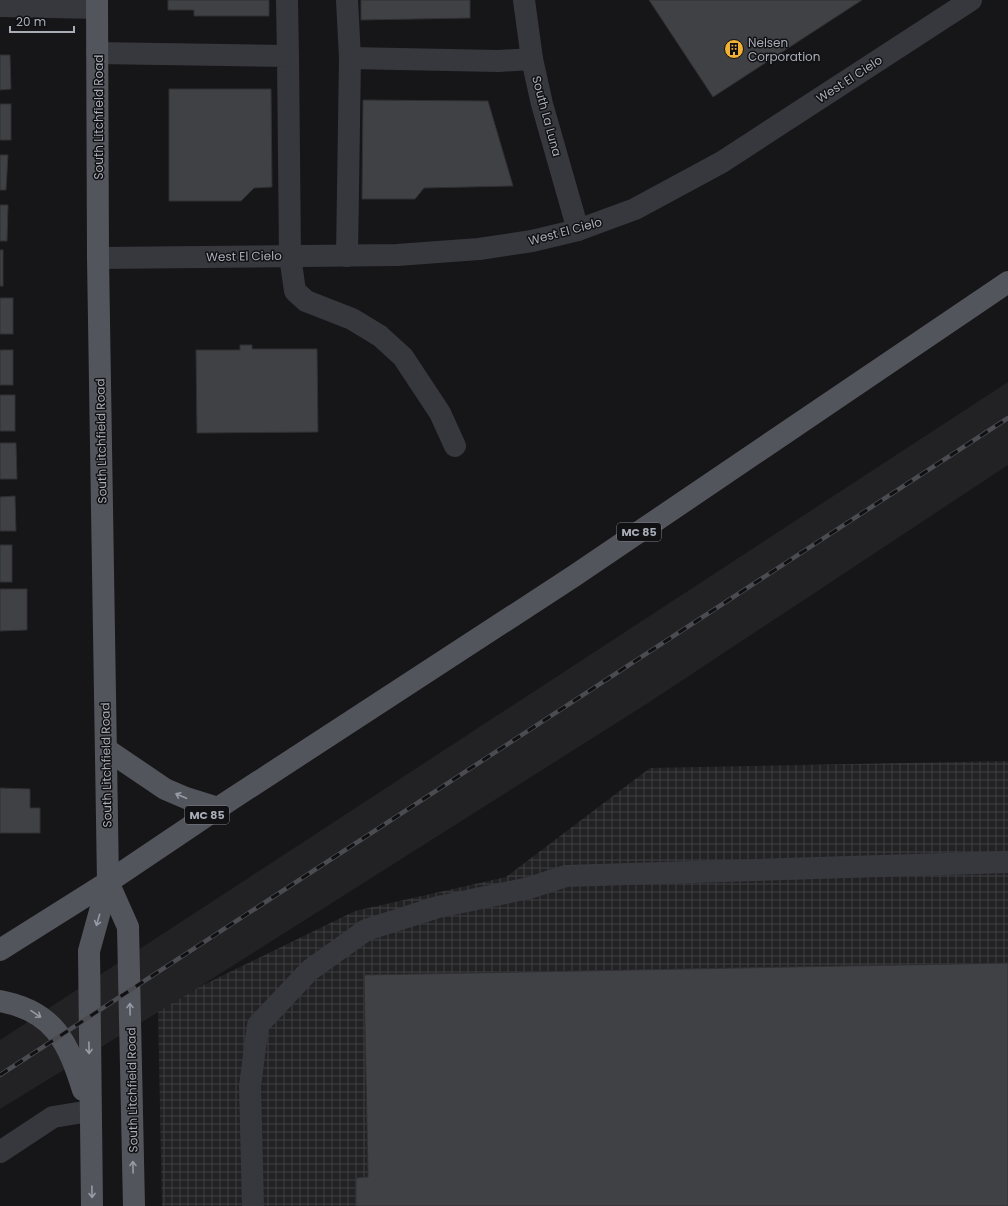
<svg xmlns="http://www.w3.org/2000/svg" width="1008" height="1206" font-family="Poppins,sans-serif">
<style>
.built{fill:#222225}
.industrial{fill:url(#industrial-grid)}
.building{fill:#404145;stroke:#303034}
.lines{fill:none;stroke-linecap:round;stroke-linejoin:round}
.minor{stroke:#37383d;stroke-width:22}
.major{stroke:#53555c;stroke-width:22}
.rail-casing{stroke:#4a4c52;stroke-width:4.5}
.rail{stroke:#111113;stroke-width:3;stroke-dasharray:9;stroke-linecap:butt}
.oneway{stroke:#979ba6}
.labels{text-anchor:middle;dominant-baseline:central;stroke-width:3;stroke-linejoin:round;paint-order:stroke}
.shield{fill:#111113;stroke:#7b7e86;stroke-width:1}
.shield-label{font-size:11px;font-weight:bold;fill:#a8adb8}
.poi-label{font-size:12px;fill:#a8adb8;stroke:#111113;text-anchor:start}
.street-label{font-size:12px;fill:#a8adb8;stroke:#111113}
</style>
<defs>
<pattern id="industrial-grid" width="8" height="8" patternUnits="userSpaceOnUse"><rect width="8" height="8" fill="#222225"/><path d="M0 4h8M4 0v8" fill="none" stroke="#3f3f43"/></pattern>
</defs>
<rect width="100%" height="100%" fill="#161618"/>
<polygon class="built" points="1008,382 1008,465 648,703 199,987 0,1109 0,1040"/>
<polygon class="industrial" points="1008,761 1008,1206 162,1206 158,1012 199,987 355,911 506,877 650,768"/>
<g class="building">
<polygon points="168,0 269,0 269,16 194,16 194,10 168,10"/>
<polygon points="361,0 470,0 470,18 361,20"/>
<polygon points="649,0 862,0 713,97"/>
<polygon points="0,55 10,55 11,89 0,90"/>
<polygon points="169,89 271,89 272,187 254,188 241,201 169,201"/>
<polygon points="363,100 488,101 513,186 424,188 415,199 362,199"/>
<rect x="0" y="104" width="11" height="36"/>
<polygon points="0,155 8,155 6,190 0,190"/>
<polygon points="0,205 8,205 7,241 0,241"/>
<rect x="0" y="250" width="3" height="36"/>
<rect x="0" y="298" width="13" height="36"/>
<polygon points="240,345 252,345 252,349 317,349 318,432 197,433 196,350 240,350"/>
<rect x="0" y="350" width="13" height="35"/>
<rect x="0" y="395" width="15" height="36"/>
<polygon points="0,443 16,443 17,479 0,479"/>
<polygon points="15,496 16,531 0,531 0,497"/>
<rect x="0" y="545" width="12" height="37"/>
<polygon points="0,589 27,589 27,630 0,631"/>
<polygon points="0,788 30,789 30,808 40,808 40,833 0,833"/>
<polygon points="1008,963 1008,1206 356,1206 356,1178 368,1177 364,975"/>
</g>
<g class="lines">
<g class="minor">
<polyline points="287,0 288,56"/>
<polyline points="347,0 350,58"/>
<polyline points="524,0 532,59 542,104 578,230"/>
<polyline points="0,6 97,8"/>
<polyline points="97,53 288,56 290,256 295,291 306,301 352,319 380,336 403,357 440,413 455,446"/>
<polyline points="347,256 350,58 498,61 532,59"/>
<polyline points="98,258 397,255 479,249 532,241 578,230 635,209 722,162 971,0"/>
<polyline points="0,1152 53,1117 90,1111"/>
<polyline points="253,1206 250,1086 258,1025 310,970 366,930 438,907 529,888 566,876 1008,862"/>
</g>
<g class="major">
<polyline points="106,749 165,789 186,798 218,808"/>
<polyline points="108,882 128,927 134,1206"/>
<polyline points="0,950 108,882 218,808 574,576 1008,282"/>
<path d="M0 1001C54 1011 68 1042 83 1090"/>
<polyline points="92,1206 89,951 108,882 98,258 97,0"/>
</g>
<defs>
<polyline id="rail" points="0,1075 1008,418"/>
</defs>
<use href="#rail" class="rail-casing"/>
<use href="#rail" class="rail"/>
</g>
<defs><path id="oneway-shaft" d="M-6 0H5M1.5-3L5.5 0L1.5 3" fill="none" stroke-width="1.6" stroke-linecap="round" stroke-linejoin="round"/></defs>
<g class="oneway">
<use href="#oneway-shaft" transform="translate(181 796) rotate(-157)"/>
<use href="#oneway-shaft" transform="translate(98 920) rotate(106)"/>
<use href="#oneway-shaft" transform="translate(130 1009) rotate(-91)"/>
<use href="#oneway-shaft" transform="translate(36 1014) rotate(34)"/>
<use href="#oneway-shaft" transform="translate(89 1048) rotate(89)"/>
<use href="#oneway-shaft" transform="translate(133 1167) rotate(-91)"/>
<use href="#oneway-shaft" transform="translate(92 1192) rotate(89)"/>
</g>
<defs>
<symbol id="building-disc" viewBox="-11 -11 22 22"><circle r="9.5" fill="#f2b134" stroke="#111113"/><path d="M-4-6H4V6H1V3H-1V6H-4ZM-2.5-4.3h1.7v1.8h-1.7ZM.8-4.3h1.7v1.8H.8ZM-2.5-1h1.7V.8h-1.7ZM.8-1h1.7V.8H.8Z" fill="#111"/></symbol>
</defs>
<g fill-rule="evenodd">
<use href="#building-disc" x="723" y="38" width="22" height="22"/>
</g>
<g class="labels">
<g class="shield">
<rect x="617" y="523" width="44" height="18" rx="3"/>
<rect x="185" y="806" width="44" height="18" rx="3"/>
</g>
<g class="shield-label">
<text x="639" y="532">MC 85</text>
<text x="207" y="815">MC 85</text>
</g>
<g class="poi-label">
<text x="748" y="42">Nelsen<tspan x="748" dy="14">Corporation</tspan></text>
</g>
<g class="street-label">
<text transform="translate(849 79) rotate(-33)">West El Cielo</text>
<text transform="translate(547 116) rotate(75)">South La Luna</text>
<text transform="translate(98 117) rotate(-90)">South Litchfield Road</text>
<text transform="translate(565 231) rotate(-15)">West El Cielo</text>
<text transform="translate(244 256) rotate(-1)">West El Cielo</text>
<text transform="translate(101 441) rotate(-91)">South Litchfield Road</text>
<text transform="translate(106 765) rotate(-91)">South Litchfield Road</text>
<text transform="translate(132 1090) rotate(-91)">South Litchfield Road</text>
</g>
</g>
<path d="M10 26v6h64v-6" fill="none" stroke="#a8adb8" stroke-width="2"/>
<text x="16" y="26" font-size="12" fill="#a8adb8" stroke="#111113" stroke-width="3" paint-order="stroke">20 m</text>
</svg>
